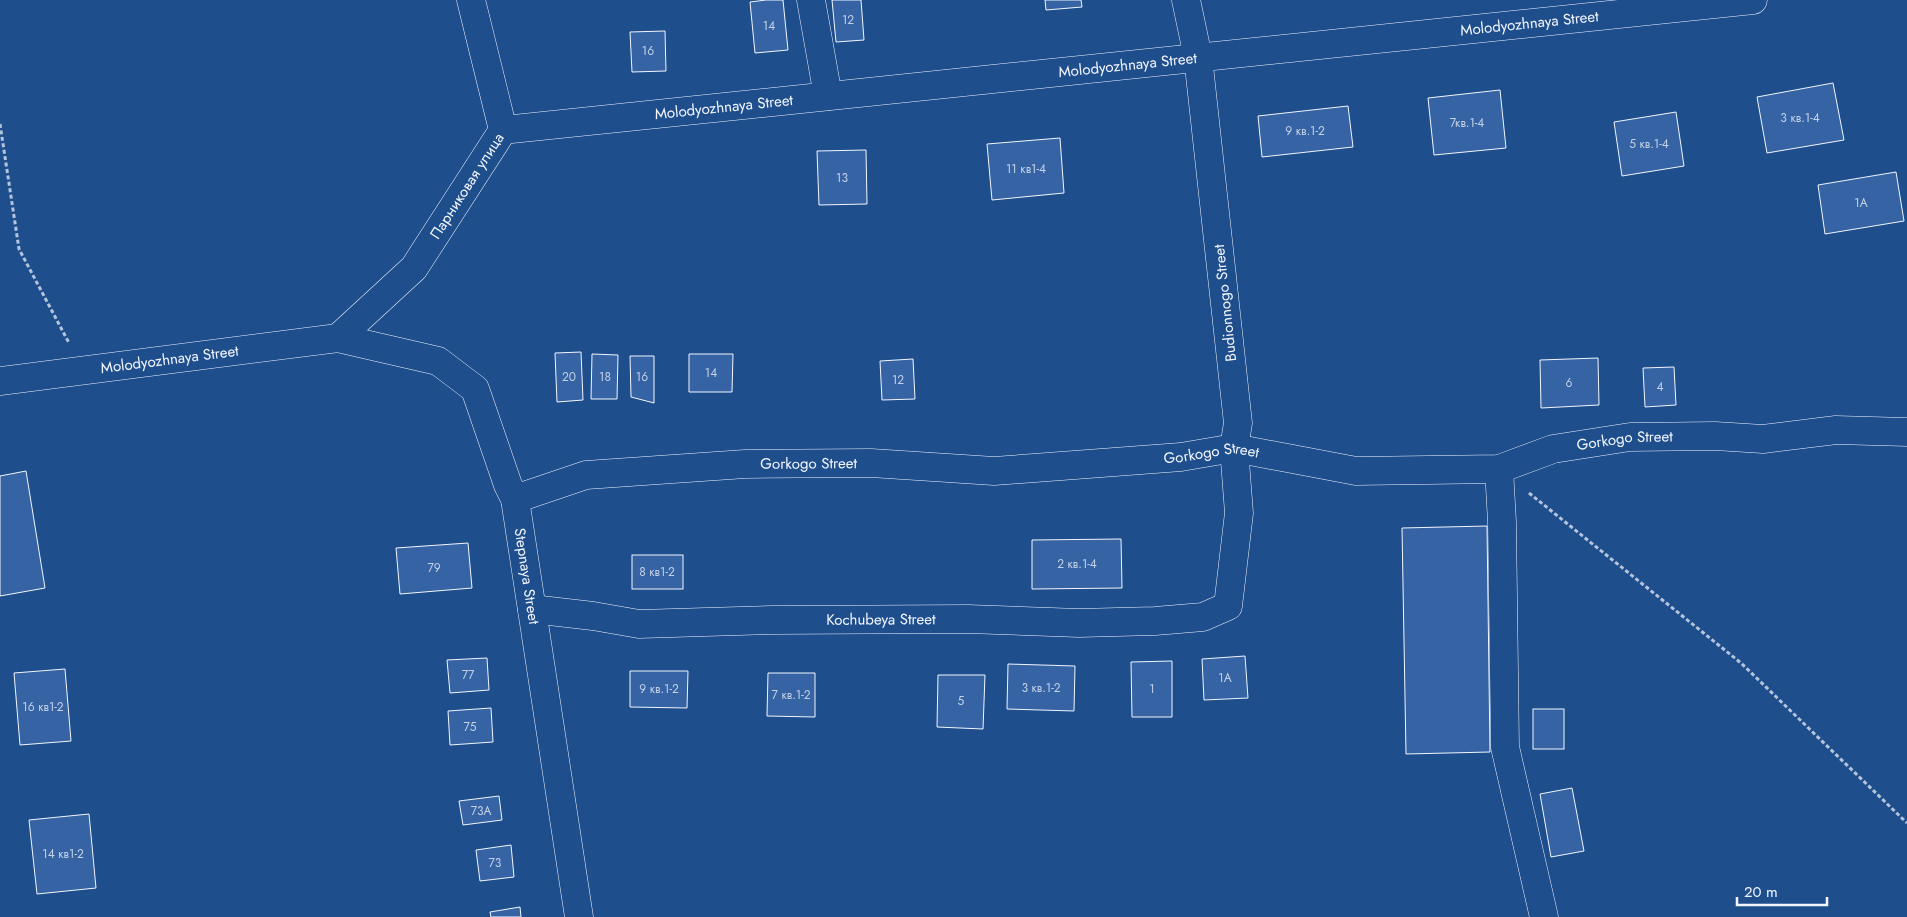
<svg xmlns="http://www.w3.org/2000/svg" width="1907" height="917" font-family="Jost,sans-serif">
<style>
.building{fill:#3563a3;stroke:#f2f6ff}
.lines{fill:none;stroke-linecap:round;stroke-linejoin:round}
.minor-casing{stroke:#f2f6ff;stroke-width:29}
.path{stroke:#b3c4dc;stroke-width:3;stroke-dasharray:4 2.5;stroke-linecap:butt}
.minor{stroke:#1f4e8c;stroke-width:28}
.labels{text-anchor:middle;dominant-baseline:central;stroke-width:4;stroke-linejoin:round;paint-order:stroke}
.number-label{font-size:12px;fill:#c3d1e8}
.street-label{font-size:15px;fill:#f2f6ff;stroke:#1f4e8c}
</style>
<rect width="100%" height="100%" fill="#1f4e8c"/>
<g class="building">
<polygon points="766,0 783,0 788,50 755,53 750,2"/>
<polygon points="832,0 861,0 864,40 836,42"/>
<polygon points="1045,0 1081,0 1082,7 1046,10"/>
<polygon points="665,31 666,71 632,72 630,32"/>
<polygon points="1833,83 1844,140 1767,153 1757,97"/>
<polygon points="1500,90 1506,148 1434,155 1428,98"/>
<polygon points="1348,106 1353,147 1262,157 1258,116"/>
<polygon points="1676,112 1684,166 1622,176 1614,122"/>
<polygon points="1060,138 1064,193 992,200 987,144"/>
<polygon points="866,150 867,204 819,205 817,151"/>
<polygon points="1896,172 1904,221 1825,234 1818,185"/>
<polygon points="581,352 583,400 557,402 555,353"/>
<polygon points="592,354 618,355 617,399 591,399"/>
<polygon points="689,354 733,354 732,392 689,392"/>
<polygon points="630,356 654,356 654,403 631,397"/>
<polygon points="1598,358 1599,405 1541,408 1540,360"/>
<polygon points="913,359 915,399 882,400 880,361"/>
<polygon points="1674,367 1676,405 1645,407 1643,368"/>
<polygon points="26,471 45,588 0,596 0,476"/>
<polygon points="1487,526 1490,752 1406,754 1402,528"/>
<polygon points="1121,539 1122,588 1032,589 1032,540"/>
<polygon points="468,543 472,588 400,594 396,548"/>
<rect x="632" y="555" width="51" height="34"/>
<polygon points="1245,656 1248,698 1204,700 1202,659"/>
<polygon points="487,658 489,690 450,693 447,660"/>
<polygon points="1172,661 1172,717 1132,717 1131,662"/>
<polygon points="1008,664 1075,666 1074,711 1007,709"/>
<polygon points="65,669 71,741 20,745 14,673"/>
<polygon points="630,671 688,671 687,708 630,707"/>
<polygon points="768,673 815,673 815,717 767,716"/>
<polygon points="938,675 985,675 983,729 937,727"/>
<polygon points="491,708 493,742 450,745 448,711"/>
<rect x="1533" y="709" width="31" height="40"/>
<polygon points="1572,788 1584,851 1551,857 1540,794"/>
<polygon points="499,796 502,820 463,825 459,801"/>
<polygon points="89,814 96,888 37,894 29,820"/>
<polygon points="511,845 514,877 480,881 476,850"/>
<polygon points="520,907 521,917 491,917 490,912"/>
</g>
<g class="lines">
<defs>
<g id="minor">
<polyline points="811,0 828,96"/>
<path id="s1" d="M503 130 1753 0"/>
<path id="s2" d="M338 338 414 268 503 130 471 0"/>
<path id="s3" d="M0 381 338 338 438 361 475 389 508 485 515 499 579 917"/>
<polyline points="1499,469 1502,522 1505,747 1544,917"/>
<path id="s4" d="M515 499 586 475 745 464 871 463 994 471 1181 457 1234 448 1356 471 1499 469 1553 449 1630 437 1715 436 1763 439 1836 430 1907 432"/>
<path id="s5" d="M532 609 593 616 639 624 773 620 968 619 1079 623 1155 621 1203 617 1228 606 1239 513 1234 448 1238 423 1198 57 1186 0"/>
</g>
</defs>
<use href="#minor" class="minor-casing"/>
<g class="path">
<polyline points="0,124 19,249 69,343"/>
<polyline points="1529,493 1741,663 1907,823"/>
</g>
<use href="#minor" class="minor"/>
</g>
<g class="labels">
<g class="number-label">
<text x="848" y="20">12</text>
<text x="769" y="26">14</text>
<text x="648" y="51">16</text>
<text x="1800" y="118">3 кв.1-4</text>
<text x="1467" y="123">7кв.1-4</text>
<text x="1305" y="131">9 кв.1-2</text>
<text x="1649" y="144">5 кв.1-4</text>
<text x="1026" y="169">11 кв1-4</text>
<text x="842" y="178">13</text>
<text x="1861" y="203">1А</text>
<text x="711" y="373">14</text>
<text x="569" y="377">20</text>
<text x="605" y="377">18</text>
<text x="642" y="377">16</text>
<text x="898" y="380">12</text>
<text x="1569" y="383">6</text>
<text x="1660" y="387">4</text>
<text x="1077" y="564">2 кв.1-4</text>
<text x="434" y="568">79</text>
<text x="657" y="572">8 кв1-2</text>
<text x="468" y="675">77</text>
<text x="1225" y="678">1А</text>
<text x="1041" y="688">3 кв.1-2</text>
<text x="659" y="689">9 кв.1-2</text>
<text x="1152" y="689">1</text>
<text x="791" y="695">7 кв.1-2</text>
<text x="961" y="701">5</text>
<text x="43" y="707">16 кв1-2</text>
<text x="470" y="727">75</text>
<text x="481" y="811">73А</text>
<text x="63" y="854">14 кв1-2</text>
<text x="495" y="863">73</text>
</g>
<g class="street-label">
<text stroke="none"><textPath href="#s1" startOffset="1032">Molodyozhnaya Street</textPath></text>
<text stroke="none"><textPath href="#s1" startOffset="628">Molodyozhnaya Street</textPath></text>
<text stroke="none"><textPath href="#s1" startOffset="222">Molodyozhnaya Street</textPath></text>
<text stroke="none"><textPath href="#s2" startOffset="201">Парниковая улица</textPath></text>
<text transform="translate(1225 303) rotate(-96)">Budionnogo Street</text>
<text stroke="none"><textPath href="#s3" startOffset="171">Molodyozhnaya Street</textPath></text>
<text stroke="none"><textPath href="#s4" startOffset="1122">Gorkogo Street</textPath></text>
<text stroke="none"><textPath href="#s4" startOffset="702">Gorkogo Street</textPath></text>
<text stroke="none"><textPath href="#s4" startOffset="298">Gorkogo Street</textPath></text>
<text stroke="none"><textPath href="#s3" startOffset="685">Stepnaya Street</textPath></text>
<text stroke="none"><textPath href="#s5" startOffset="350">Kochubeya Street</textPath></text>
</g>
</g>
<path d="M1737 897v8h90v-8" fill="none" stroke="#f2f6ff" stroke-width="2.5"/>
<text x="1744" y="897" font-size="15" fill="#f2f6ff" stroke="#1f4e8c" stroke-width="4" paint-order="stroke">20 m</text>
</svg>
